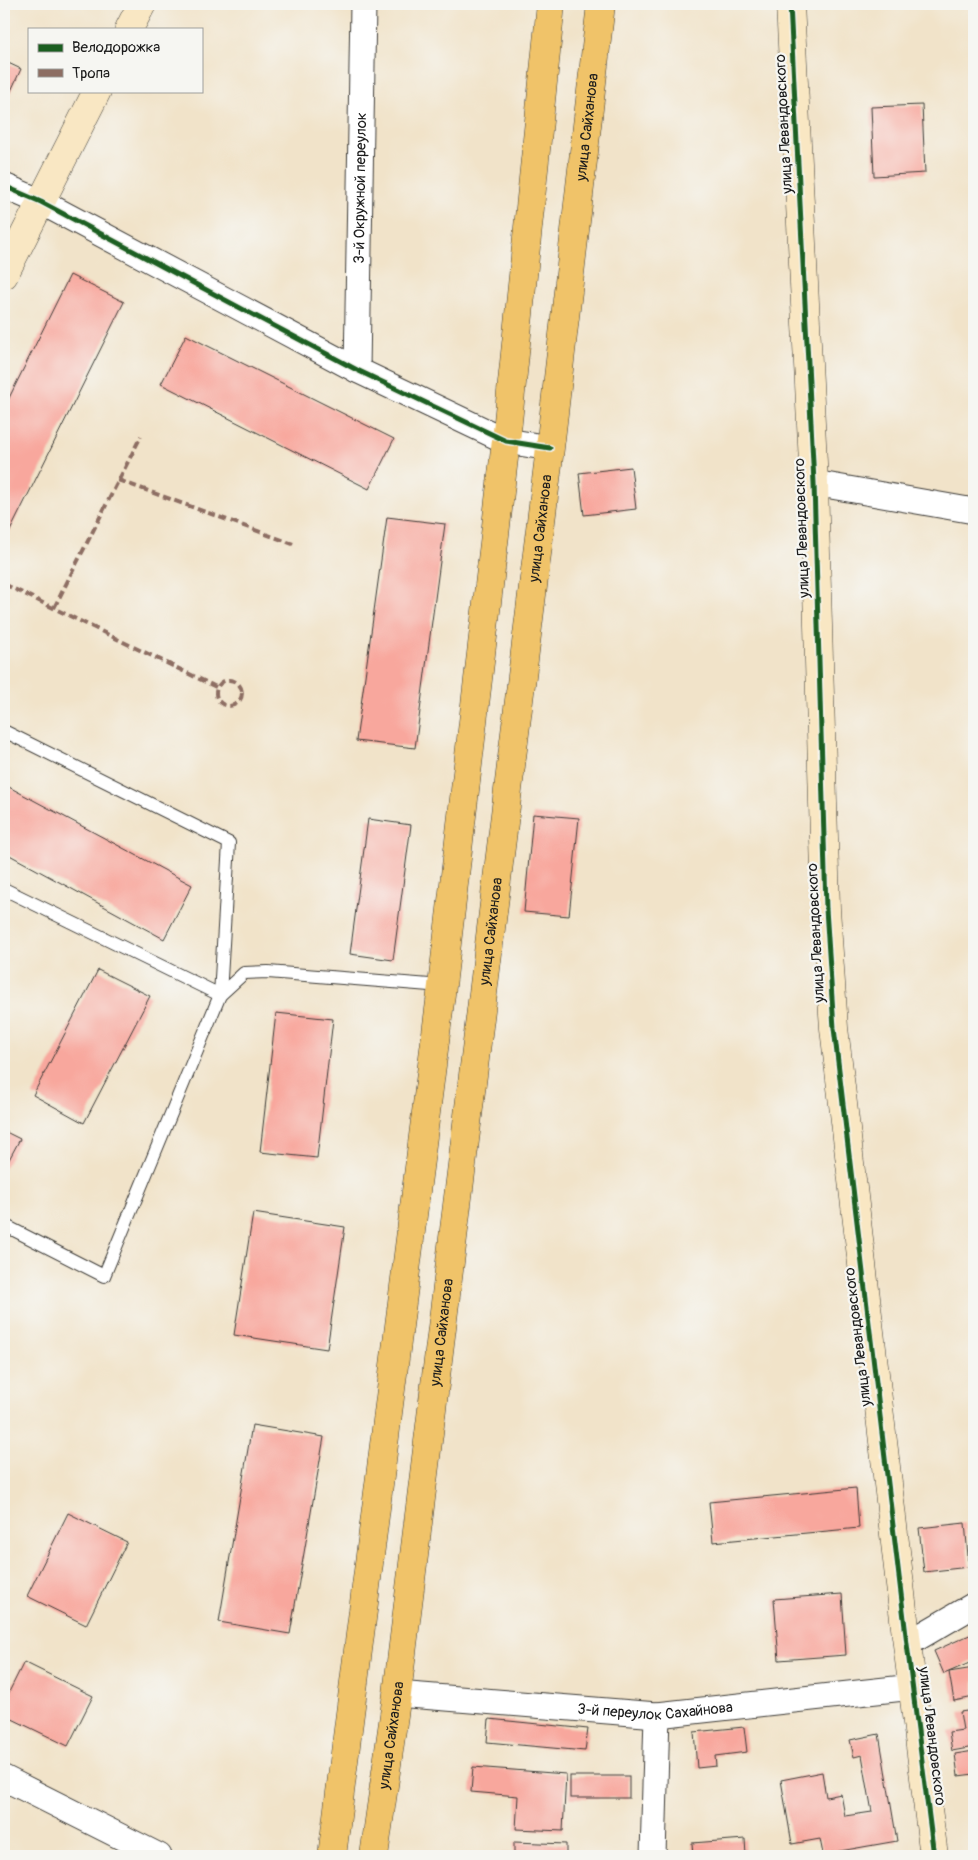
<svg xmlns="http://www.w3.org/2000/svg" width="978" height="1860" font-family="Pangolin,sans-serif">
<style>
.building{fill:#f8a79d}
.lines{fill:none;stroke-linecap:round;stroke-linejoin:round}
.lane-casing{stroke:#3c3a36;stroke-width:14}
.street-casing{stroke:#3c3a36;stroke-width:27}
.secondary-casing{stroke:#3c3a36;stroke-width:29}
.primary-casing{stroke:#3c3a36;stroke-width:29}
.lane{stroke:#fff;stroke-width:12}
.street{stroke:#fff;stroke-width:25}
.secondary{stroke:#f9e7c3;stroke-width:28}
.primary{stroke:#f0c369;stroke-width:28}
.quiet{stroke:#8d6e63;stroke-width:4;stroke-dasharray:8 4;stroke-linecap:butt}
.cycleway-casing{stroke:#f6f6f2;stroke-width:8}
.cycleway{stroke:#1b5e20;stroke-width:5}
.labels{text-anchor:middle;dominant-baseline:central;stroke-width:4.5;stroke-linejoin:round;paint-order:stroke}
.street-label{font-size:15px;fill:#1c1c1c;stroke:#f6f6f2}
</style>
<rect width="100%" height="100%" fill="#f6f6f2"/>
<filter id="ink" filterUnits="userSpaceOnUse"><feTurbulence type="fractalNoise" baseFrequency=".02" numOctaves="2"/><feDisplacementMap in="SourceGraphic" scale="10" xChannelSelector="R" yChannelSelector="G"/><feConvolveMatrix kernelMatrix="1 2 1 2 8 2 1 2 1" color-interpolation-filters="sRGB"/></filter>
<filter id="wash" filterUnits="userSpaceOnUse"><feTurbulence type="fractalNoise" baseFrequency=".0096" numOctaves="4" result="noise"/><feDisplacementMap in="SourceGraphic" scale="20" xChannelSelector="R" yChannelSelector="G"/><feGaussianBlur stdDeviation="1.12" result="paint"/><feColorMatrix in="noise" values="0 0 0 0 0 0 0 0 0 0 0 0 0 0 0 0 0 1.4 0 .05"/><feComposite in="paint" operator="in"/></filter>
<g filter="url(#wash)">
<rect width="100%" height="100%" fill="#f1e3c9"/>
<g id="blocks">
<g class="building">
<polygon points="4,61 21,69 4,106"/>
<polygon points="922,105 925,173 874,176 871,107"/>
<polygon points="70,275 124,302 4,543 4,408"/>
<polygon points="186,335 394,439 369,489 161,384"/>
<polygon points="631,467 636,509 584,515 579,473"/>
<polygon points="387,517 445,524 415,748 356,741"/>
<polygon points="7,786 192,885 164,939 4,852 4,793"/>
<polygon points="533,814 579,818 569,916 524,912"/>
<polygon points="368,819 411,825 393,960 350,954"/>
<polygon points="98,970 150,996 84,1123 33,1095"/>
<polygon points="276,1013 333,1019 317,1158 260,1152"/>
<polygon points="4,1131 20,1139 4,1169"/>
<polygon points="253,1213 345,1227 327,1349 234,1335"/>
<polygon points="252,1425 324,1437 290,1634 219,1622"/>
<polygon points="856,1488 859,1528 713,1542 709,1502"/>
<polygon points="68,1513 127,1542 86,1625 27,1596"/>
<polygon points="965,1523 969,1567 924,1572 919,1528"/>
<polygon points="842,1594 846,1655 779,1660 774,1599"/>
<polygon points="974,1633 974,1661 944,1674 934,1651"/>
<polygon points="24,1662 93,1696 68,1746 4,1715 4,1702"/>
<polygon points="974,1668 974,1697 954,1701 949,1672"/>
<polygon points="974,1710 974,1747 952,1751 949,1732 963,1730 960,1712"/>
<polygon points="489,1719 588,1729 585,1751 487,1742"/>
<polygon points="744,1727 747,1752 715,1756 716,1766 697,1768 694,1732"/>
<polygon points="879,1734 897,1841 823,1854 820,1839 792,1844 781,1780 822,1772 826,1797 841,1794 845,1816 872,1812 862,1755 854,1757 850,1740"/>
<polygon points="974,1751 974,1774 958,1776 955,1754"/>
<polygon points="473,1767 566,1774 563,1831 516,1829 518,1796 471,1792"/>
<rect x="570" y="1776" width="59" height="22"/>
<polygon points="745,1839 746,1856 693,1856 692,1843"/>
<polygon points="514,1842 566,1844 566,1856 502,1856 502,1853 514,1854"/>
<rect x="971" y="1842" width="3" height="14"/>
</g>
</g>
</g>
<g filter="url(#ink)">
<use href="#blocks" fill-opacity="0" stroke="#3c3a36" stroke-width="1"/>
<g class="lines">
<defs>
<g id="lane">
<polyline points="4,731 229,843 220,995 4,889"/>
<polyline points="4,1225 104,1276 220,995 244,973 268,972 442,986"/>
</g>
<g id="street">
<polyline points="4,186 41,202 357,370 506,441 550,448"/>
<path id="s1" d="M357 370 363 4"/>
<polyline points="814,483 974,511"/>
<polyline points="907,1644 974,1605"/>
<path id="s2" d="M397 1694 657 1715 913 1687"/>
<polyline points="4,1778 159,1856"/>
<polyline points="653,1856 657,1715"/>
</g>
<g id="secondary">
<polyline points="790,4 814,483 826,909 834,1028 907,1644 934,1856"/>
<polyline points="129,29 142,4"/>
<polyline points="4,275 97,91"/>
</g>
<g id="primary">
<polyline points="332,1856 442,986 506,441 551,4"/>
<path id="s3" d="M374 1856 397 1694 550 448 601 4"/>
</g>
</defs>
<use href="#lane" class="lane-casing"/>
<use href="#street" class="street-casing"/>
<use href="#secondary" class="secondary-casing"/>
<use href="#primary" class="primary-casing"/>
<use href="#lane" class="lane"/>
<use href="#street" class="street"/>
<use href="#secondary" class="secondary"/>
<use href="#primary" class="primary"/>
<g class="quiet">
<polyline points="118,480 293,544"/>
<polyline points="4,584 216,687"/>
<polyline points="54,608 141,436"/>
<circle cx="229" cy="693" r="13"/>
</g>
<defs>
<g id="cycleway">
<polyline points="790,4 814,483 826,909 834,1028 907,1644 934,1856"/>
<polyline points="4,186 41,202 357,370 506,441 550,448"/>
</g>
</defs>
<use href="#cycleway" class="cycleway-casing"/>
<use href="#cycleway" class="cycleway"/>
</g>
</g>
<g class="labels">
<g class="street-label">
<text transform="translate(784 124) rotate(-93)">улица Левандовского</text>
<text stroke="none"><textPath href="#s3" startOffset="1742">улица Сайханова</textPath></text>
<text stroke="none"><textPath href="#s1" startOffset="182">3-й Окружной переулок</textPath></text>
<text stroke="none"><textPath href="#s3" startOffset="1338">улица Сайханова</textPath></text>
<text transform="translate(802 528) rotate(-92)">улица Левандовского</text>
<text stroke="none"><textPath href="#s3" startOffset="932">улица Сайханова</textPath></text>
<text transform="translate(816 933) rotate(-93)">улица Левандовского</text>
<text stroke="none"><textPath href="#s3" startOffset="528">улица Сайханова</textPath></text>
<text transform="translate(858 1337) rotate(-97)">улица Левандовского</text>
<text stroke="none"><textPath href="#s2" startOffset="259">3-й переулок Сахайнова</textPath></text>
<text stroke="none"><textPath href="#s3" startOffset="122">улица Сайханова</textPath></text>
<text transform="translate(932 1736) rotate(83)">улица Левандовского</text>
</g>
</g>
<rect width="978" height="1860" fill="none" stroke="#f6f6f2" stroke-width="20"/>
<rect x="28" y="28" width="175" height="65" fill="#f6f6f2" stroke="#9f9f9c"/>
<rect x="38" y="44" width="25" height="8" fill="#1b5e20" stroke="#9f9f9c"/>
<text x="72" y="52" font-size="15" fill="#1c1c1c">Велодорожка</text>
<rect x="38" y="69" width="25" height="8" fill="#8d6e63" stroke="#9f9f9c"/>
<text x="72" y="78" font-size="15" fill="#1c1c1c">Тропа</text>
</svg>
